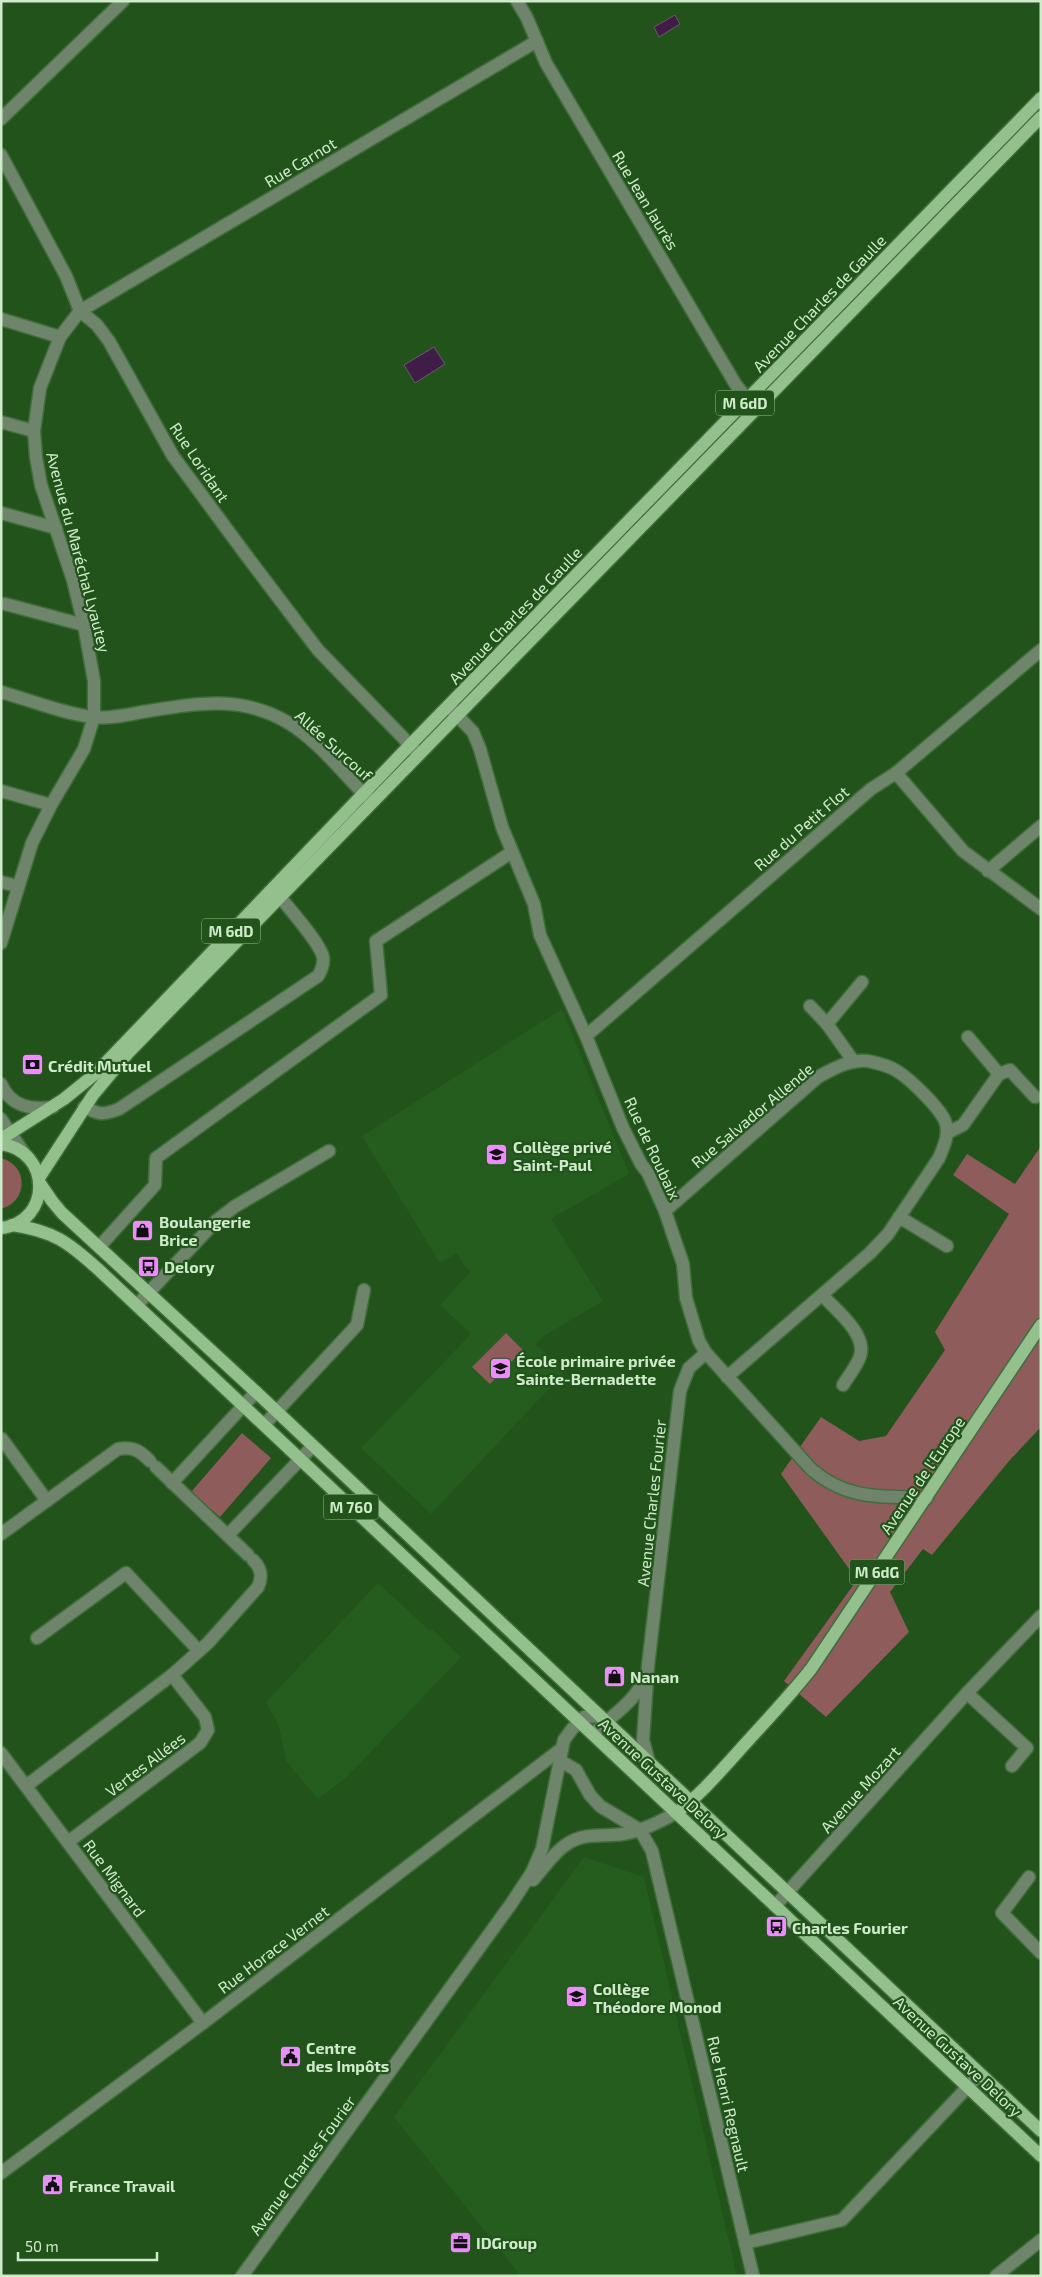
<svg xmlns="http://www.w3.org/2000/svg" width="1042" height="2277" font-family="'Exo 2',sans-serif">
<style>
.built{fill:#255d1f}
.green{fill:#8e5c5b}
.water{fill:#401d46;stroke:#6b5b6e}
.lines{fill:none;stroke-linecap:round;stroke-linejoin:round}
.minor-casing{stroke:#406e3b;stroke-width:15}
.major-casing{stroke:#406e3b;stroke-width:15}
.minor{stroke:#6e846b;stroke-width:12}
.major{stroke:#94c08d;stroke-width:12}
.labels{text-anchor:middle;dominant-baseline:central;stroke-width:4.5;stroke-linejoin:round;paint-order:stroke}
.shield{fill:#21531b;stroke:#9bbd96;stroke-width:1}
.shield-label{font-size:15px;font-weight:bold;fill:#cfebcb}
.street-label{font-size:16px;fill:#cfebcb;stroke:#21531b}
.poi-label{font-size:16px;font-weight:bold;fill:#cfebcb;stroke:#21531b;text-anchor:start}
</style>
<rect width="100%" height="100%" fill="#21531b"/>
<g class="built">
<polygon points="562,1009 629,1174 551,1219 603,1301 544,1336 535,1345 563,1365 563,1374 431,1514 361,1448 471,1334 440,1305 471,1271 466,1268 457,1253 440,1263 362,1136"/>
<polygon points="378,1583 430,1631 432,1629 461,1657 347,1777 318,1799 286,1761 279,1726 266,1702"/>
<polygon points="584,1857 644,1877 737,2276 521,2276 394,2117"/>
</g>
<g class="green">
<polygon points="1041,1146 1041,1427 1009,1461 932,1555 923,1549 890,1592 909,1632 826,1717 784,1681 857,1580 781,1474 821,1417 859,1441 886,1436 945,1350 935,1332 1009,1214 953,1175 967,1154 1015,1184"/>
<path d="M1 1158C29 1165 28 1202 1 1209Z"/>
<polygon points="506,1333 523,1350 490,1384 472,1367"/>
<polygon points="242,1433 271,1458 220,1517 191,1492"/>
</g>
<g class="water">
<polygon points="675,15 680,24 659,37 654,27"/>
<polygon points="434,347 445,364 415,383 404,365"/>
</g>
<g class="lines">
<defs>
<g id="minor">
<polyline points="517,1 527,18 546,63 736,385 756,410"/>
<polyline points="1,119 123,1"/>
<polyline points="1,155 66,276 80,311 97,325 109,341 173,456 246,555 318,650 417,752"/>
<polyline points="1,319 60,337"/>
<polyline points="1,422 34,431"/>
<polyline points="1,513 56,528"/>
<polyline points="5,604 84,625"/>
<path d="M1 692C30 700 64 714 93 717 109 719 127 715 142 712 193 704 240 694 287 722 318 740 344 775 370 800"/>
<path d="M450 708 473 732 480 749 502 827 534 904 540 935 586 1036 623 1128 641 1164 648 1173 665 1211 683 1264 686 1298 699 1341 706 1353 812 1470C849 1501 882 1496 927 1498"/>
<polyline points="896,773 963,851 1041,909"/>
<polyline points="1,791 51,805"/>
<polyline points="988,871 1041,826"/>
<polyline points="1,882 17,886"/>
<polyline points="1,943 32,843 51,805 84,749 94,717 94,681 84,625 73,580 41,485 36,457 34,431 40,388 60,337 80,311 537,41"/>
<polyline points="810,1006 827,1024 854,1062"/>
<polyline points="827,1024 862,982"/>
<polyline points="586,1036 871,789 896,773 1041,650"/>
<polyline points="968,1037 999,1074 1010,1070 1035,1097"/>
<path d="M1 1084C11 1107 31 1110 53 1107"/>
<path d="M84 1107C100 1115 103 1115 119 1109L318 976C321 971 324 964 323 957 320 943 291 911 281 898"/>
<polyline points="1,1119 24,1153"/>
<polyline points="947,1133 963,1125 999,1074"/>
<path d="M665 1211 818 1077C833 1069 849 1059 868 1061 878 1063 889 1066 897 1071 910 1079 939 1107 945 1121 950 1133 944 1146 939 1158L888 1234 870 1253 727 1377"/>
<polyline points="899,1217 947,1246"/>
<polyline points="100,1246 155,1185 156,1158 381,995 376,941 512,852"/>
<path d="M822 1295C836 1310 870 1336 859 1359 855 1368 848 1377 843 1385"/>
<polyline points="137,1305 216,1221 234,1207 329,1151"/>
<polyline points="264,1425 357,1325 364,1290"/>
<polyline points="2,1439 47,1501"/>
<polyline points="156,1467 248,1555"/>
<polyline points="172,1483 256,1392"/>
<path d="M1 1534 118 1449C133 1446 140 1451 150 1461"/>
<polyline points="228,1535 313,1446"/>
<polyline points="37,1638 126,1573 199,1651"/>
<polyline points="967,1693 1027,1748 1012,1766"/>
<path d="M593 1734C612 1715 634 1703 645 1678"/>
<polyline points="1,1753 203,2023"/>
<polyline points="559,1760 576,1770 590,1795 600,1806 640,1830 652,1851 753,2276"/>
<polyline points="649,1762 643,1740 648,1666 680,1391 689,1368 706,1353"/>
<path d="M26 1786 172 1675 208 1643 258 1587C263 1576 261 1568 253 1560"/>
<polyline points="68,1842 200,1743 208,1730 205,1717 172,1675"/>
<polyline points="1029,1877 1002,1913 1041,1953"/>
<path d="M533 1880C544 1868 554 1852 567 1844 585 1832 604 1837 623 1834 642 1831 659 1822 676 1813"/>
<polyline points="775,1906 967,1693 1041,1616"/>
<polyline points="1,2173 203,2023 561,1749"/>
<polyline points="745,2243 842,2220 980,2074"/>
<polyline points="242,2276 511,1904 532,1872 542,1849 564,1740 572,1729 584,1717 600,1716"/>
<polyline points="996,2276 1041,2240"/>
</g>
<g id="major">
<polyline points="1,1139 64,1099 95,1074 410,745 1041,98"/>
<path d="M1 1144C52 1151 52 1222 1 1228"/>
<polyline points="39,1178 93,1095 129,1052 1041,117"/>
<polyline points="39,1182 52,1201 62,1213 256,1392 1041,2131"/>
<path d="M12 1225C54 1231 68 1242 99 1270L1041 2156"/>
<path d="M676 1813C699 1796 718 1774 737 1753 762 1725 788 1698 811 1669L1041 1325"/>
</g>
</defs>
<use href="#minor" class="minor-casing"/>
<use href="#major" class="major-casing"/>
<use href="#minor" class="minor"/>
<use href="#major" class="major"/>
</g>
<defs>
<symbol id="bank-square" viewBox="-11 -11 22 22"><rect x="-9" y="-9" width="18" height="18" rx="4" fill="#eb8dfc" stroke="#21531b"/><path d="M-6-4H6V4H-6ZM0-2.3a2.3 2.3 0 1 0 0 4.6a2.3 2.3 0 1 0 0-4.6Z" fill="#111"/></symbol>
<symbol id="school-square" viewBox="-11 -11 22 22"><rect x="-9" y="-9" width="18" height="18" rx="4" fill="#eb8dfc" stroke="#21531b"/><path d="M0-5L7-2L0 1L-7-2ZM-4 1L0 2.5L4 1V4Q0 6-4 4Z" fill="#111"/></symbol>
<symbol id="shop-square" viewBox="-11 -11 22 22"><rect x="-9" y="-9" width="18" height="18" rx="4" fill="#eb8dfc" stroke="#21531b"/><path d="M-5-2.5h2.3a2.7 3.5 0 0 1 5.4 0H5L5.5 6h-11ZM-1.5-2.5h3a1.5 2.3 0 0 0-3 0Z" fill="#111"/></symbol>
<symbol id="bus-square" viewBox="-11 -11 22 22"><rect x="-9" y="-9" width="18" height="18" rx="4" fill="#eb8dfc" stroke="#21531b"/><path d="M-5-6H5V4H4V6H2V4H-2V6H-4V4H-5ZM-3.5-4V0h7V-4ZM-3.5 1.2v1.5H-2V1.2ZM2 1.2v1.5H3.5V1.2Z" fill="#111"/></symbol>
<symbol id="civic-square" viewBox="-11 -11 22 22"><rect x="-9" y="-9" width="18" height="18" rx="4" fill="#eb8dfc" stroke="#21531b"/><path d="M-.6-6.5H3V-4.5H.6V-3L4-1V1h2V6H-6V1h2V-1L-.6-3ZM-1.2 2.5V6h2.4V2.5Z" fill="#111"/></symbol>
<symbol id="office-square" viewBox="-11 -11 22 22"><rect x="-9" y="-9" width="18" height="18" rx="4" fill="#eb8dfc" stroke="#21531b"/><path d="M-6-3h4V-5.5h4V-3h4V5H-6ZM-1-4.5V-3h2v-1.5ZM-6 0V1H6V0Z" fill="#111"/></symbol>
</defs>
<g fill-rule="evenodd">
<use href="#bank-square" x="20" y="1052" width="25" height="25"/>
<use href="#school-square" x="484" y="1142" width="25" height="25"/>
<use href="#shop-square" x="130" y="1218" width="25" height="25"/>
<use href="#bus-square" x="136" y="1254" width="25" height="25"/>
<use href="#school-square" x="488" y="1356" width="25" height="25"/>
<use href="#shop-square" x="602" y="1664" width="25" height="25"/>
<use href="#bus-square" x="764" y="1914" width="25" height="25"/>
<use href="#school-square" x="564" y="1984" width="25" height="25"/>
<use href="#civic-square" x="278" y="2044" width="25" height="25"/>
<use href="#civic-square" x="40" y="2172" width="25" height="25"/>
<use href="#office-square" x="448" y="2230" width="25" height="25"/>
</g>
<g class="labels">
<g class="shield">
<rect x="716" y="390.5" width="58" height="25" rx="4"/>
<rect x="202" y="918.5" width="58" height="25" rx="4"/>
<rect x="323.5" y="1494.5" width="55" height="25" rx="4"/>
<rect x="849.5" y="1559.5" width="55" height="25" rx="4"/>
</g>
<g class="shield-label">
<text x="745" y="403">M 6dD</text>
<text x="231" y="931">M 6dD</text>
<text x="351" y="1507">M 760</text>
<text x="877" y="1572">M 6dG</text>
</g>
<g class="street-label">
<text transform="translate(300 162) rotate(-31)">Rue Carnot</text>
<text transform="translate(646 200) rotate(59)">Rue Jean Jaurès</text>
<text transform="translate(819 303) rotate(-46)">Avenue Charles de Gaulle</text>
<text transform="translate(200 462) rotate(56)">Rue Loridant</text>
<text transform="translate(79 552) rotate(75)">Avenue du Maréchal Lyautey</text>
<text transform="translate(515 615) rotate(-46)">Avenue Charles de Gaulle</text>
<text transform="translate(334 745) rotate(42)">Allée Surcouf</text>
<text transform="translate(801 828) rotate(-41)">Rue du Petit Flot</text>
<text transform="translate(752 1115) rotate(-40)">Rue Salvador Allende</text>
<text transform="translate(653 1148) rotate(65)">Rue de Roubaix</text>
<text transform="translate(922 1475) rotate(-56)">Avenue de l'Europe</text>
<text transform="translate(651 1503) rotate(-84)">Avenue Charles Fourier</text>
<text transform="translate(145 1764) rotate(-37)">Vertes Allées</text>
<text transform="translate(663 1778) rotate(43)">Avenue Gustave Delory</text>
<text transform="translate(860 1789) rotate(-48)">Avenue Mozart</text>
<text transform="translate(115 1878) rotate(53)">Rue Mignard</text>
<text transform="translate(273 1949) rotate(-37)">Rue Horace Vernet</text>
<text transform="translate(958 2056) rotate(43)">Avenue Gustave Delory</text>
<text transform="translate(729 2104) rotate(77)">Rue Henri Regnault</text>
<text transform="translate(302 2165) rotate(-54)">Avenue Charles Fourier</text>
</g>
<g class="poi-label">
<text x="48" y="1065">Crédit Mutuel</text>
<text x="513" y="1146">Collège privé<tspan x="513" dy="18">Saint-Paul</tspan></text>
<text x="159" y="1221">Boulangerie<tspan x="159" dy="18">Brice</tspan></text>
<text x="164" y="1266">Delory</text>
<text x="516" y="1360">École primaire privée<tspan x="516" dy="18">Sainte-Bernadette</tspan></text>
<text x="630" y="1676">Nanan</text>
<text x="792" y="1927">Charles Fourier</text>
<text x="593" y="1988">Collège<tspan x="593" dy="18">Théodore Monod</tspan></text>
<text x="306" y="2047">Centre<tspan x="306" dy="18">des Impôts</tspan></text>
<text x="69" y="2185">France Travail</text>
<text x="476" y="2242">IDGroup</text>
</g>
</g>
<rect width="1042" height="2277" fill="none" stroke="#cfebcb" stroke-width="5"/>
<path d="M18 2252v8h139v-8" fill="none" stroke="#cfebcb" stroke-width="2.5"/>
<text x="25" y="2252" font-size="15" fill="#cfebcb" stroke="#21531b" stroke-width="4" paint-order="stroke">50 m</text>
</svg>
